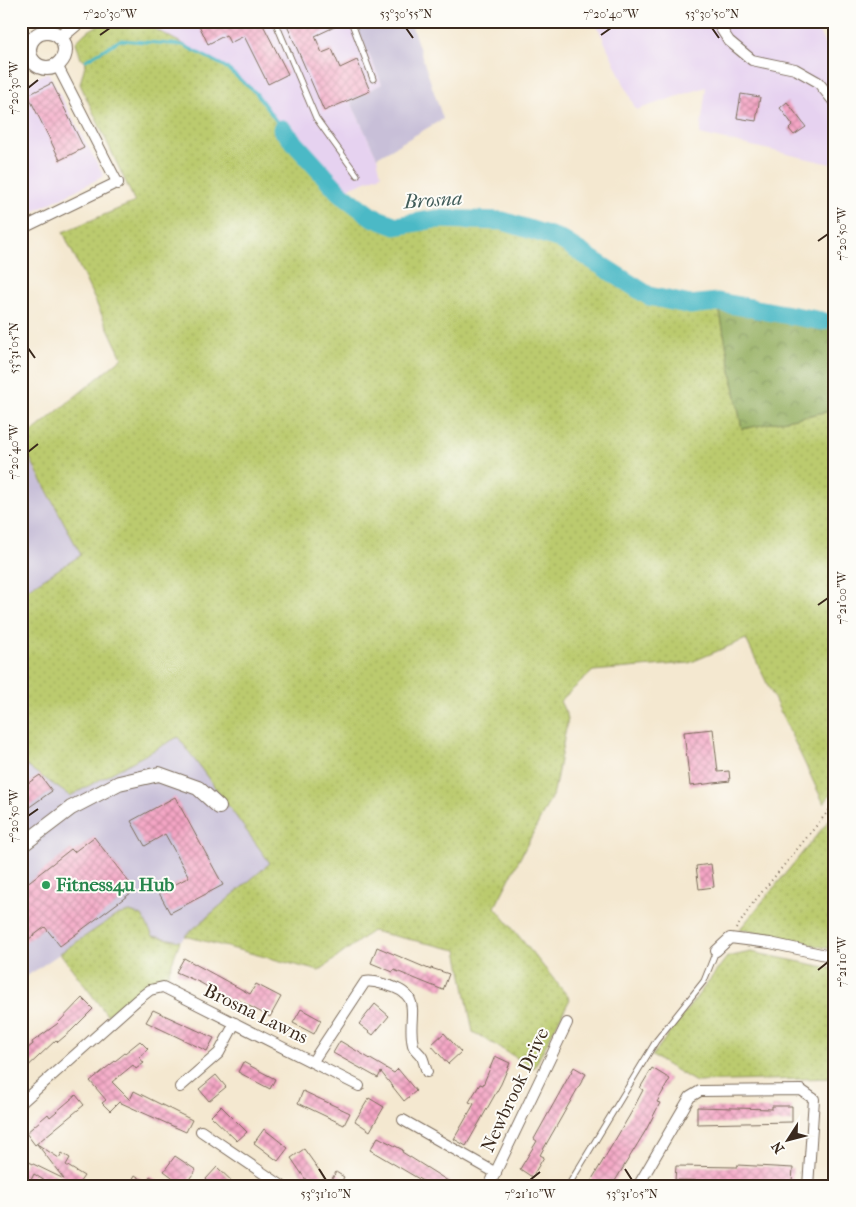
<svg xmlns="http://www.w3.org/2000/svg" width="856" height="1207" font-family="'IM FELL French Canon',serif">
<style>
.built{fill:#e6d2f0}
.industrial{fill:#c8bfd8}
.grass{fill:url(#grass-dots);stroke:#7b7a46}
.forest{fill:url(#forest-crowns);stroke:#686c40}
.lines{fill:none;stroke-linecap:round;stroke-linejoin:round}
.stream{stroke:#4cb9c6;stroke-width:3}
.canal{stroke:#4cb9c6;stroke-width:11}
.river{stroke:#4cb9c6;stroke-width:19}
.building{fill:url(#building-cross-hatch)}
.lane-casing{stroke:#7c6c5c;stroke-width:7}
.street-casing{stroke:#7c6c5c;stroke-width:12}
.secondary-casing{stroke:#7c6c5c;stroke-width:16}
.path{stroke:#7c6c5c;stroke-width:2;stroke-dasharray:1 4;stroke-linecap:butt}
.lane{stroke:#fff;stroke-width:5}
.street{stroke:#fff;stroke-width:10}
.secondary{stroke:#fff;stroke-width:14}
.ticks{fill:none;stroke:#3b2a1e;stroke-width:2}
.leisure-dot{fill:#2e9e5b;stroke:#fdfcf7;stroke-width:2}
.labels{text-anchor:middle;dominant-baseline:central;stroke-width:4;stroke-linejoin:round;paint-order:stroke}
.leisure-label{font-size:19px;font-weight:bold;fill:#27864d;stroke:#fdfcf7;text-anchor:start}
.street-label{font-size:19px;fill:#3b2a1e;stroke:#fdfcf7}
.water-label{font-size:20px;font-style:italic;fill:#415c59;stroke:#fdfcf7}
.neatline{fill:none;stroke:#3b2a1e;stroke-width:2}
.ticks-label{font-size:12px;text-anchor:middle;fill:#3b2a1e}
</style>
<defs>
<pattern id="grass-dots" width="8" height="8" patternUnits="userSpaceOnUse" patternTransform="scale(1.25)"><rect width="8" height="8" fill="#bbcb6e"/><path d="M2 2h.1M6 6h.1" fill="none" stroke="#a2ae5f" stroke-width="1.8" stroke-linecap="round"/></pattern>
<pattern id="forest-crowns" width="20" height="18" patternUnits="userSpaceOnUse" patternTransform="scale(1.25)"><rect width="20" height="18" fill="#94af61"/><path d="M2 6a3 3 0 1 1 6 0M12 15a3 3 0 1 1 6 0" fill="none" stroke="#7a8f4f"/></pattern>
<pattern id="building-cross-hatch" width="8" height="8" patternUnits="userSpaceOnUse" patternTransform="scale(1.25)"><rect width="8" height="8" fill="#f4a5c5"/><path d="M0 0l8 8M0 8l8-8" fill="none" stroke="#c7879f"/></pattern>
</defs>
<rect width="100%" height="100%" fill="#fdfcf7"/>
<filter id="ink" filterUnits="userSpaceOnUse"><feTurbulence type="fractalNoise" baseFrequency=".02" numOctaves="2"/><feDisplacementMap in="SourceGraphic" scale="10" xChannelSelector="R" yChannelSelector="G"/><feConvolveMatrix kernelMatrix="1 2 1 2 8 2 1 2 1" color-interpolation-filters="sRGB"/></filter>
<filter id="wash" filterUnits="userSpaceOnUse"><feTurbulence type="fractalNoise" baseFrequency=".0096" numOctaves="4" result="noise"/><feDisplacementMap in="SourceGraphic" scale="20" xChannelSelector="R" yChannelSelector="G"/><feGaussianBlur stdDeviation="1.12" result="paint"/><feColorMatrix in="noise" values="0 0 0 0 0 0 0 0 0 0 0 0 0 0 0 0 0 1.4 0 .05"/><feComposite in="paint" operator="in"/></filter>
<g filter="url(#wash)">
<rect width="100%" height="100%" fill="#f4e8d0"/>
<g class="built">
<polygon points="140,21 354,21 382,84 350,100 377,157 381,175 339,192 282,129 256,93 224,66"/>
<polygon points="595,21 814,21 835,67 835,165 700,134 706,87 636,110"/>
<polygon points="48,72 104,176 21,218 21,85"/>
</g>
<g class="industrial">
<polygon points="354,21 410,21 443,119 377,157 350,100 382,84"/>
<polygon points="21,443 81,555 21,593"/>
<polygon points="178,737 270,863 180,941 153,936 142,916 130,912 117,915 21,980 21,761 70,796"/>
</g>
<g class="grass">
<polygon points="105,21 140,21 224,66 256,93 282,129 339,192 372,217 396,226 436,219 503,221 560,239 649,296 690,305 718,302 742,429 835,410 835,655 832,694 835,786 824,804 746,639 689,663 593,671 560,701 568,718 554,792 495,907 570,999 534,1068 473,1032 457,950 372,931 319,971 185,936 270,863 178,737 70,796 21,762 21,593 81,555 21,441 122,358 63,232 135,202 80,84 86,61 81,59 76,42 85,33"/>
<polygon points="835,813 835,950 740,929"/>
<path d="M130 912 142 916 153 936 180 941 165 982C139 988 128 998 107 1015L60 953 117 915Z"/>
<polygon points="751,952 835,969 835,1078 696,1082 652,1056 727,957"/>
</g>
<polygon class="forest" points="718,302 835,324 835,410 742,429"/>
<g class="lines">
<g class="stream">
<polyline points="86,60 120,40 183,45 224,66 256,93 282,129"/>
<polyline points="21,78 28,83"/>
<polyline points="822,321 835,313"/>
</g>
<polyline class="canal" points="822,321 835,324"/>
<polyline class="river" points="282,129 339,192 372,217 396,226 436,219 503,221 560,239 649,296 690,305 718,302 822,321"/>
</g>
<g id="blocks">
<g class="building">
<polygon points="197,21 261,21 288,74 268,84 244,36 230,43 226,35 208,44"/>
<polygon points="285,21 347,21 315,36 322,53 332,49 340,68 357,60 370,91 324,111"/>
<polygon points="52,83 84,148 60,160 28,95"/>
<polygon points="741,94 760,97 756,121 737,118"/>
<polygon points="787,102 806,127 794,135 789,129 793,125 780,108"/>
<polygon points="713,729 718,772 729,771 730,781 690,786 684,732"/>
<polygon points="40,775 52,791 21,813 21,788"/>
<polygon points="175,797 223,885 170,913 159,893 189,877 165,834 145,846 131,821"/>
<polygon points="94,837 135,890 60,946 45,927 21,945 21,888 71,849 74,852"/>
<polygon points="711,864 714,887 699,889 696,866"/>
<polygon points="377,947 431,970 431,968 449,974 443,990 394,970 393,972 371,963"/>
<polygon points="184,958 250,994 256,984 281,997 270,1017 236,999 234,1003 201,983 176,972"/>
<polygon points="82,998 93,1009 71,1031 58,1042 56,1040 21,1073 21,1054 33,1044 32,1042 57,1024"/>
<polygon points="375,1004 389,1016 373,1035 359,1024"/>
<polygon points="301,1009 321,1020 314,1034 293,1023"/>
<polygon points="153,1010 214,1038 207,1051 146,1022"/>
<polygon points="444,1033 461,1052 448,1064 431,1045"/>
<polygon points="140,1041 148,1049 139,1057 144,1063 136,1069 133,1065 112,1082 130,1100 134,1091 192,1120 186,1132 119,1102 110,1111 102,1103 106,1100 90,1081"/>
<polygon points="340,1041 394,1073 398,1069 416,1091 404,1101 381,1072 378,1078 333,1053"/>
<polygon points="495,1056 510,1063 501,1084 466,1146 454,1139 474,1104 469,1102 480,1084 483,1085"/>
<polygon points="243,1062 275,1079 270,1089 238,1072"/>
<polygon points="574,1067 586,1074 540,1155 544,1157 532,1177 520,1169 537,1141 534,1139"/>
<polygon points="652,1068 670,1079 657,1102 660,1103 646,1130 612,1186 588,1186 631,1113 643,1090 640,1088"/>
<polygon points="216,1075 226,1087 209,1101 199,1089"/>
<polygon points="303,1091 350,1113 344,1125 298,1103"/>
<polygon points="76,1095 84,1105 35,1145 26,1133 48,1114 50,1117"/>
<polygon points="369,1098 384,1107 370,1131 355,1121"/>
<polygon points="221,1106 247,1132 237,1141 211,1116"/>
<polygon points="772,1106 792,1106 792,1122 697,1124 697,1107 772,1109"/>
<polygon points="264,1129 288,1148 278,1161 254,1143"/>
<polygon points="378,1137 403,1150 402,1152 456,1186 431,1186 370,1150"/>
<polygon points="37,1144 59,1158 62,1153 70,1158 66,1165 84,1176 77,1186 53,1186 34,1174 30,1182 21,1178 21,1166 24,1167 27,1161 64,1179"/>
<polygon points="304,1149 329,1184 336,1172 344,1177 339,1186 310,1186 291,1158"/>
<polygon points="175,1156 196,1170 184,1186 164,1171"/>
<polygon points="737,1165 793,1168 792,1182 675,1180 676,1166 737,1167"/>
<polygon points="217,1167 237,1186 213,1186 206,1179"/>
<polygon points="135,1175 146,1182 150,1176 165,1186 129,1186"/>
</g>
</g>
</g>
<g filter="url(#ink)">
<use href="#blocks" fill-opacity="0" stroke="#7c6c5c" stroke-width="1"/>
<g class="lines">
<defs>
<g id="lane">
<polyline points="275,21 316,118 357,175"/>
<polyline points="351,21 373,79"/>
<polyline points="568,1186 656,1041 704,981 716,951"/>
</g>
<g id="street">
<polyline points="716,21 729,41 752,60 795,69 818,82 835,103"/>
<polyline points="57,65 118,184"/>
<polyline points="21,229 118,182"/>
<polyline points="716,951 730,938 770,943 835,957"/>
<path d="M313 1061 365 982C372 980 379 983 387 985 426 996 406 1016 413 1045 414 1050 419 1052 422 1057 424 1061 425 1067 427 1072"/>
<polyline points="180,1087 219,1053 235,1023"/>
<polyline points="21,1103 137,1000 150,990 163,987 359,1086"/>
<polyline points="403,1120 496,1173"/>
<polyline points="201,1131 282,1186"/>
<polyline points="489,1186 567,1023"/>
<polyline points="638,1186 690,1097 700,1091 801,1090 814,1099 808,1186"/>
</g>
<g id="secondary">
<circle cx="47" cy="50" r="18"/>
<polyline points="60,37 79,21"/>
<polyline points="21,846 71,808 119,783 159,774 198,788 219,807"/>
</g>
</defs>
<use href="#lane" class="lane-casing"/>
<use href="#street" class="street-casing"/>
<use href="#secondary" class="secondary-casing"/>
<polyline class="path" points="736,929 753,903 835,803"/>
<use href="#lane" class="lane"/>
<use href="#street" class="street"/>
<use href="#secondary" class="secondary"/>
</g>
</g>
<path class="ticks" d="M406 28 413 38M712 28 719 38M100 35 110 28M601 35 611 28M28 88 38 80M818 241 828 234M28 348 35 358M28 452 38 444M818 605 828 598M28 816 38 809M818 970 828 962M319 1169 326 1180M625 1169 632 1180M530 1180 540 1172"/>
<circle class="leisure-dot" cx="46" cy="885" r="5"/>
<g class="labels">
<g class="leisure-label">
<text x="56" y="885">Fitness4u Hub</text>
</g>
<g class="street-label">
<text transform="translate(256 1014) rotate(26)">Brosna Lawns</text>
<text transform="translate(515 1090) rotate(-65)">Newbrook Drive</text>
</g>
<g class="water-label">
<text transform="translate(433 200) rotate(-4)">Brosna</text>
</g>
</g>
<rect width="856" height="1207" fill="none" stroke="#fdfcf7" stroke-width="55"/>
<g transform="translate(788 1140) rotate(234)" stroke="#fdfcf7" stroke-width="4" paint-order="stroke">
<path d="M0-4L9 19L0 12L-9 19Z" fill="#3b2a1e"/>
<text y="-8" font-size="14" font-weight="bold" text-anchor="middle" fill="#3b2a1e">N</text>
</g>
<rect x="28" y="28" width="800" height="1152" class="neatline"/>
<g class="ticks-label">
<text x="110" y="18">7°20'30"W</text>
<text x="406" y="18">53°30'55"N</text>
<text x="611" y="18">7°20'40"W</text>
<text x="712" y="18">53°30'50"N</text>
<text transform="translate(14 88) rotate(-90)" y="4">7°20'30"W</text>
<text transform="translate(842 234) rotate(-90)" y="4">7°20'50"W</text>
<text transform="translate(14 348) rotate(-90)" y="4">53°31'05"N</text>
<text transform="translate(14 452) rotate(-90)" y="4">7°20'40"W</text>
<text transform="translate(842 598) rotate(-90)" y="4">7°21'00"W</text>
<text transform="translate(14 816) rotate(-90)" y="4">7°20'50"W</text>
<text transform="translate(842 962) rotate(-90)" y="4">7°21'10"W</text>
<text x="326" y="1198">53°31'10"N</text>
<text x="530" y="1198">7°21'10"W</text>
<text x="632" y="1198">53°31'05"N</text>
</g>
</svg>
